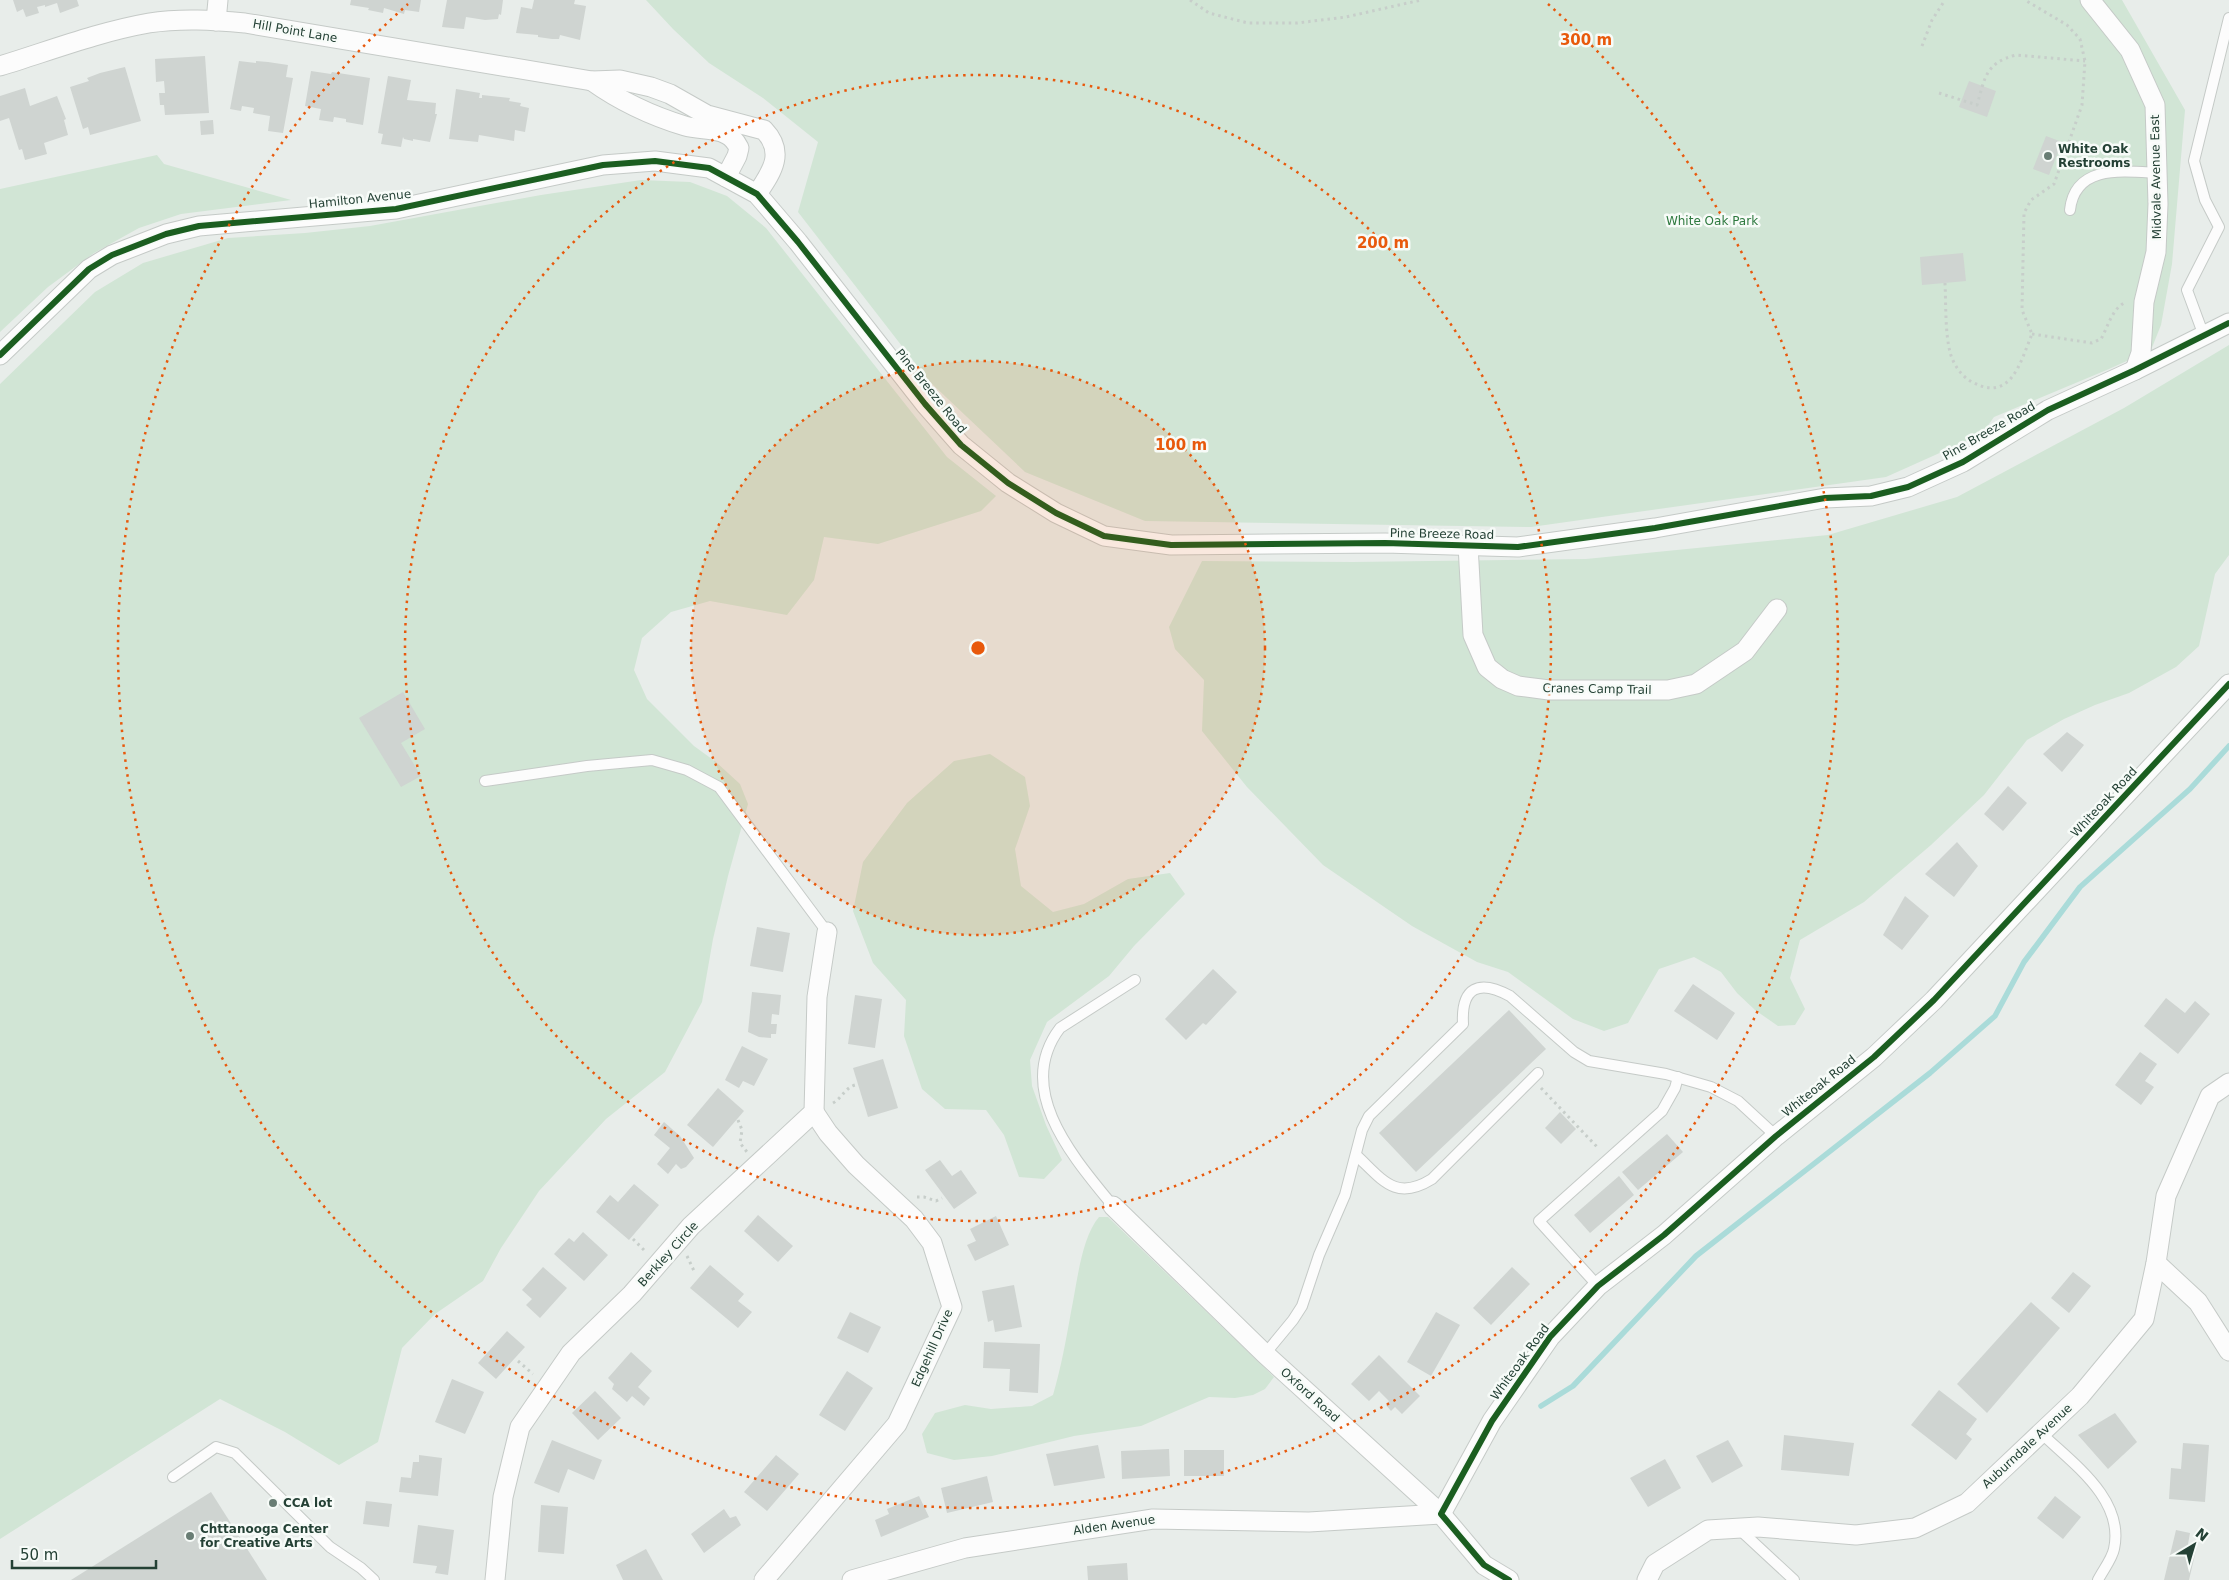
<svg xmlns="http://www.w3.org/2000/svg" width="2229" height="1580" font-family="'DejaVu Sans',sans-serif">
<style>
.green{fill:#d1e5d5}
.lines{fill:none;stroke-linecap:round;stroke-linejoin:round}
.stream{stroke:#aadbd9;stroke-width:5.5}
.building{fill:#cfd4d1}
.lane-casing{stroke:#c5cac7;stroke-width:12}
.street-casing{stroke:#c5cac7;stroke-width:21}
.path{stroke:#c7ceca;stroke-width:3;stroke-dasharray:2.5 4;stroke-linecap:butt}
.lane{stroke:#fcfcfc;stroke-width:10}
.street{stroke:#fcfcfc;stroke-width:19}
.cycleway-casing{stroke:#f7fbf8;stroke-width:9}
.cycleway{stroke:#1b5e20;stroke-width:6}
.ring{fill:none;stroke:#e8590c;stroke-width:2.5;stroke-dasharray:2.5 5}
.poi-dot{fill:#697d74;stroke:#f7fbf8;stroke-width:2}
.labels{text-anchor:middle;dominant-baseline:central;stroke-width:5;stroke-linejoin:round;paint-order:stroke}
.street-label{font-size:12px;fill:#244135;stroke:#f7fbf8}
.poi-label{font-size:12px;font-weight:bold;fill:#244135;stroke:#f7fbf8;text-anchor:start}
.park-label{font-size:12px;fill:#2e793f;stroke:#f7fbf8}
.centre{fill:#e8590c;stroke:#f7fbf8;stroke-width:2.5}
.ring-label{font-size:15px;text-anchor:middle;font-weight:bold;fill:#e8590c;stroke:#f7fbf8;stroke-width:5;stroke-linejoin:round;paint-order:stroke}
</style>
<rect width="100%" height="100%" fill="#e8edea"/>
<g class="green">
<polygon points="646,0 2122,0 2185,110 2172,264 2161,325 2151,350 2109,369 1994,417 1982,434 1886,477 1531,527 1145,521 1025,472 929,381 798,212 818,142 763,98 709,63 673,29"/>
<polygon points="157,155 164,164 291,200 181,214 139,228 94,253 48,287 0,332 0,189"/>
<polygon points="641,180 690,182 727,196 766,228 947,457 996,496 981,511 878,544 824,537 814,580 787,615 710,601 671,612 642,638 634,670 647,699 694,746 716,762 740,784 748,804 728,876 713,939 702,1002 665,1072 606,1119 539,1191 501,1248 483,1281 435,1314 402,1348 378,1442 339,1465 285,1432 220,1399 0,1539 0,384 95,292 143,263 228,238 305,233 370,226 541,195"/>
<polygon points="2229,345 2229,555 2215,574 2199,646 2176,667 2129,693 2095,705 2064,719 2027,740 1984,795 1931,845 1864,902 1800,940 1790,978 1805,1009 1795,1025 1778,1026 1755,1010 1737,993 1721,972 1694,957 1659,969 1628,1023 1604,1031 1573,1019 1508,972 1477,962 1412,926 1323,865 1247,787 1202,731 1204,680 1175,649 1169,627 1202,561 1353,562 1586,559 1828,535 1957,497 2124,408"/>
<polygon points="990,754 1025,777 1030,806 1015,849 1021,886 1053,912 1084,904 1128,879 1170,873 1185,894 1134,946 1109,976 1047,1022 1030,1060 1032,1086 1046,1125 1062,1160 1044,1179 1019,1177 1004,1135 986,1110 945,1109 922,1089 904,1036 906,1000 873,963 853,911 863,862 907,803 954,761"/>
<path d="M1099 1217H1108L1274 1377 1265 1389 1253 1395 1235 1398 1209 1397 1141 1426 1074 1436 992 1456 954 1460 927 1453 922 1434 935 1413 965 1405 991 1409 1032 1406 1053 1395C1061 1368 1066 1340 1071 1312 1077 1284 1081 1238 1099 1217Z"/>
</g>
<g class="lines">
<polyline class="stream" points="1541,1406 1573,1386 1696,1256 1930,1073 1995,1016 2024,962 2080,887 2190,789 2229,746"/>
</g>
<g class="building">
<polygon points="13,0 77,0 79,6 60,13 57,3 45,7 45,5 37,7 39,13 26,17 23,9 17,12"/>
<polygon points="351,0 421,0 419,12 405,10 404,14 384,8 383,13 368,10 369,8 350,5"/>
<polygon points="447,0 503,0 501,15 499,14 498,19 485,20 466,17 464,29 442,27"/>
<polygon points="534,0 575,0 574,4 586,6 580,40 560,35 559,39 552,39 538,37 538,35 516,33 521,7 532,9"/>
<polygon points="205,56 209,113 165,115 164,105 160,105 159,93 165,93 164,81 156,82 155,59"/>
<polygon points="239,61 256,63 256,61 268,62 288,65 286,77 293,78 283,133 268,131 270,116 253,113 254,108 242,106 241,111 230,109"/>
<polygon points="125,67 141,121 90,135 88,127 83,129 70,87 89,81 87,78 100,73"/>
<polygon points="311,71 331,74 332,72 370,78 363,125 346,122 346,119 334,117 333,122 319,120 321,109 305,106"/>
<polygon points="388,76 411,80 407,100 436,103 435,114 437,114 430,142 413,139 413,141 404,139 403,137 401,147 381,144 383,134 378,133"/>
<polygon points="1969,81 1996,91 1987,117 1959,107"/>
<polygon points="25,88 30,106 57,96 66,119 64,120 68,135 44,143 47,154 25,160 22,149 19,150 9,118 0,121 0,96"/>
<polygon points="456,89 480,93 479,98 482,98 482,95 510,98 509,101 521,103 520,106 529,108 525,132 515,130 514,141 479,135 478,142 449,139"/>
<polygon points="213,120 214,134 201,135 200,121"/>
<polygon points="2046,136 2062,142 2049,175 2033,169"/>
<polygon points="1963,253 1966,281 1922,285 1920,257"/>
<polygon points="403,692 425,729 401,743 421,776 401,787 359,718"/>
<polygon points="2067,732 2084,745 2062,772 2043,754"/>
<polygon points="2008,786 2027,803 2003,831 1984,814"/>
<polygon points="1957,842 1978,866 1954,897 1925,874"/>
<polygon points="1905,896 1929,916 1902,950 1883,935"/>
<polygon points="757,927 790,933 783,972 750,966"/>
<polygon points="1213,969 1237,992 1206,1025 1203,1023 1186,1040 1165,1019"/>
<polygon points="1693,984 1735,1013 1717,1040 1674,1011"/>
<polygon points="752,992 781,995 779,1015 772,1014 771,1024 777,1024 776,1034 771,1034 771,1038 759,1037 748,1032"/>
<polygon points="855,995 882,999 875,1048 848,1044"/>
<polygon points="2166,998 2185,1013 2195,1001 2210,1014 2178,1054 2144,1026"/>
<polygon points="1509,1010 1546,1049 1416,1172 1379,1133"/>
<polygon points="742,1046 768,1059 754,1086 743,1081 739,1088 725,1080"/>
<polygon points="2140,1052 2157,1064 2145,1081 2154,1087 2141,1105 2115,1085"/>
<polygon points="883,1059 898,1108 868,1117 853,1068"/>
<polygon points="718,1088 744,1111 713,1147 687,1125"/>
<polygon points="1560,1112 1576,1129 1561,1144 1545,1128"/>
<polygon points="664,1122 680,1136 694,1158 686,1167 681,1169 676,1164 668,1174 657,1164 670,1148 654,1135"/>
<polygon points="1667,1134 1683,1152 1638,1190 1622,1172"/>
<polygon points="940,1160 952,1176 961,1170 977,1193 954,1209 925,1170"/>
<polygon points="1619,1176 1634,1195 1590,1233 1574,1215"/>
<polygon points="634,1184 659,1205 629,1240 596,1212 610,1195 618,1202"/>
<polygon points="758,1215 793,1246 778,1262 744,1231"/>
<polygon points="996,1216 1009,1245 975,1261 967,1245 976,1241 970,1229"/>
<polygon points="583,1232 608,1255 584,1281 554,1254 569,1238 574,1242"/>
<polygon points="710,1265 744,1294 738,1301 752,1312 738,1328 690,1288"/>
<polygon points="543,1267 567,1288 540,1318 526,1305 532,1299 522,1290"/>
<polygon points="1512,1267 1530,1284 1491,1325 1473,1308"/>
<polygon points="2073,1272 2091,1286 2069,1313 2051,1298"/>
<polygon points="1014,1285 1022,1327 995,1332 993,1320 988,1322 982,1291"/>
<polygon points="2031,1302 2060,1328 1987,1413 1957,1384"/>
<polygon points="850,1312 881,1327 868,1353 837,1338"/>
<polygon points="1436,1312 1460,1325 1431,1376 1407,1362"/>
<polygon points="507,1331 525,1347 496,1379 478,1363"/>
<polygon points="984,1342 1040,1344 1038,1393 1009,1391 1010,1369 983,1368"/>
<polygon points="631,1352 652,1371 638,1387 650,1398 644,1406 632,1396 627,1402 612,1389 614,1384 608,1378"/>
<polygon points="1379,1355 1420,1396 1402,1414 1395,1407 1391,1411 1386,1405 1389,1401 1379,1391 1369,1401 1351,1384"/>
<polygon points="847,1371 873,1388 845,1431 819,1415"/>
<polygon points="452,1379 484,1392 465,1434 435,1422"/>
<polygon points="1939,1390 1977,1419 1966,1434 1972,1439 1956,1460 1911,1425"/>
<polygon points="595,1391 621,1418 598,1440 572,1413"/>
<polygon points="2115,1413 2137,1442 2108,1469 2078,1435"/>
<polygon points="1784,1435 1854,1443 1849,1476 1781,1470"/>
<polygon points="552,1440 602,1460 594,1480 568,1469 559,1493 534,1483"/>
<polygon points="1728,1440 1743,1466 1712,1483 1696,1456"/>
<polygon points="2183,1443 2209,1445 2205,1502 2169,1499 2171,1468 2181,1469"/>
<polygon points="1098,1445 1105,1478 1054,1486 1046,1454"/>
<polygon points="1169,1449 1170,1476 1122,1479 1121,1451"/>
<rect x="1184" y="1450" width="40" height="26"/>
<polygon points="419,1455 442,1458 438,1496 399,1492 401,1477 411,1478 413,1462 419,1462"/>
<polygon points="776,1455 799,1474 767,1511 744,1492"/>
<polygon points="1665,1459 1681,1488 1648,1507 1630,1478"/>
<polygon points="987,1476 993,1502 947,1513 941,1488"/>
<polygon points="211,1492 267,1580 71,1580"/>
<polygon points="919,1496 929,1517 881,1537 875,1520 889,1514 887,1509"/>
<polygon points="2055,1496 2081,1517 2063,1539 2037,1518"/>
<polygon points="366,1501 392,1504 389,1527 363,1524"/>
<polygon points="541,1505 568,1507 564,1554 538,1552"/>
<polygon points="724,1509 730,1518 736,1516 741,1525 704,1553 691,1534"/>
<polygon points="418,1525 454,1530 448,1575 435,1573 437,1566 413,1563"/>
<polygon points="2176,1530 2190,1533 2188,1544 2197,1546 2189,1580 2164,1580"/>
<polygon points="646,1549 663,1580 623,1580 616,1565"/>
<polygon points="1127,1563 1128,1580 1088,1580 1087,1566"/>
</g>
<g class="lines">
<defs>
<g id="lane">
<path d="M2070 210C2075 164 2124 171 2157 173"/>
<polyline points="2204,336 2187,290 2219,227 2205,200 2194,161 2229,18"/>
<polyline points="485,781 587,766 652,760 687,770 719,787 827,932"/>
<path d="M1356 1155C1382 1179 1395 1202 1432 1179L1538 1073"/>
<path d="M1113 1206C1074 1158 1013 1090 1060 1028L1135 980"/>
<polyline points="1598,1286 1539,1221 1662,1111 1675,1088 1678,1077"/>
<path d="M1265 1354 1293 1320 1302 1306 1319 1255 1345 1195 1362 1130 1369 1116 1463 1024C1461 987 1479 979 1510 996L1574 1052 1589 1061 1666 1074 1711 1087 1738 1101 1776 1136"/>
<path d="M2041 1433C2072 1463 2125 1499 2114 1549 2112 1559 2103 1570 2098 1580"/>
<polyline points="173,1477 216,1447 235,1453 330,1547 361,1568 374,1580"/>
<polyline points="1738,1528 1794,1580"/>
</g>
<g id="street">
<polyline points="2090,0 2130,50 2155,105 2158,204 2156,252 2144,302 2141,353 2135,370"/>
<polyline points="216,21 218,0"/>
<path d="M0 66C49 51 98 32 149 23 181 18 213 20 245 23L592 81 620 80 651 87 670 94 707 115 764 130C786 153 771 173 757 194"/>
<path d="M592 81C620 101 652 116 685 126 699 130 714 128 726 134 733 137 736 142 739 148L737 156 726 177"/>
<polyline points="0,355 89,269 112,255 166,234 199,226 396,209 603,165 655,161 709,168 757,194 798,242 925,404 961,445 1008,483 1056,513 1104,536 1171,545 1385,543 1518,547 1655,528 1825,498 1871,496 1908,487 1963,462 2048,410 2135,370 2229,323"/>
<polyline points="1468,545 1473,635 1487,667 1502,679 1518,686 1549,690 1668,690 1696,684 1745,651 1777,609"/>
<polyline points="1113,1206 1265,1354 1441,1514 1484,1565 1509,1580"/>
<polyline points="2156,1263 2198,1302 2229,1351"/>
<polyline points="1441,1514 1492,1421 1550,1337 1598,1286 1664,1235 1776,1136 1874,1057 1934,1000 2229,684"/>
<polyline points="495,1580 503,1497 520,1427 571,1353 632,1294 691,1226 814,1112 817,997 827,932"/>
<polyline points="764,1580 897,1424 952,1307 932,1243 914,1219 856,1165 828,1133 814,1112"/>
<polyline points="852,1580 965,1548 1153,1519 1309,1522 1441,1514"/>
<polyline points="1647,1580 1655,1564 1708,1530 1758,1527 1856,1535 1915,1528 1967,1503 2080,1396 2144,1319 2156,1263 2166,1196 2210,1096 2229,1083"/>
</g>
</defs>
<use href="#lane" class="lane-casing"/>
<use href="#street" class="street-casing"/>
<g class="path">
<polyline points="1190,0 1209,13 1248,23 1297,23 1346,17 1421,0"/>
<polyline points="1922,46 1932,20 1945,0"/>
<path d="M1939 93 1977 105C1985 78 1985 63 2016 55L2085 61"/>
<path d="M1945 283C1946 304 1945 332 1950 352 1953 364 1961 376 1972 382 2011 403 2020 363 2032 334L2022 310 2024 213 2031 200 2054 184 2082 105 2085 61 2080 39 2067 25 2025 0"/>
<path d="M2032 334 2092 343 2101 339C2108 327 2112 308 2126 302"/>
<polyline points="1541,1088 1599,1149"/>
<path d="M833 1103C842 1098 845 1088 855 1085"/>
<polyline points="738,1120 742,1130 740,1143 747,1152"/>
<polyline points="917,1197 924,1197 936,1201 942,1198"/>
<polyline points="633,1239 646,1252"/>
<polyline points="687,1256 695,1273"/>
<polyline points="518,1361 533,1374"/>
</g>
<use href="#lane" class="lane"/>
<use href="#street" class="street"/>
<defs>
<g id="cycleway">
<polyline points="0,355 89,269 112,255 166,234 199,226 396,209 603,165 655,161 709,168 757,194 798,242 925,404 961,445 1008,483 1056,513 1104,536 1171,545 1385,543 1518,547 1655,528 1825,498 1871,496 1908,487 1963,462 2048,410 2135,370 2229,323"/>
<polyline points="1509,1580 1484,1565 1441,1514 1492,1421 1550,1337 1598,1286 1664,1235 1776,1136 1874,1057 1934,1000 2229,684"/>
</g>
</defs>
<use href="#cycleway" class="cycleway-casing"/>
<use href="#cycleway" class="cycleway"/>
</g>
<circle cx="978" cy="648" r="287" fill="#e8590c" fill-opacity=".12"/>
<g class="ring">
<circle cx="978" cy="648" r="287"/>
<circle cx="978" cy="648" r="573"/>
<path d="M1548 4A860 860 0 1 1 408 4"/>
</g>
<g class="poi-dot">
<circle cx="2048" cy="156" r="5"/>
<circle cx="273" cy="1503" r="5"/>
<circle cx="190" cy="1536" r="5"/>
</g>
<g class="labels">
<g class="street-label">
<text transform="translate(295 31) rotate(10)">Hill Point Lane</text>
<text transform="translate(2156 177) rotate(-91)">Midvale Avenue East</text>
<text transform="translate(360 199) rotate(-6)">Hamilton Avenue</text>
<text transform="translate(931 391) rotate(51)">Pine Breeze Road</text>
<text transform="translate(1989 431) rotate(-30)">Pine Breeze Road</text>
<text transform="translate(1442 534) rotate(1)">Pine Breeze Road</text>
<text transform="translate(1597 689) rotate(1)">Cranes Camp Trail</text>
<text transform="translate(2104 802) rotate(-47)">Whiteoak Road</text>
<text transform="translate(1819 1086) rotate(-39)">Whiteoak Road</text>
<text transform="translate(668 1254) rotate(-48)">Berkley Circle</text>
<text transform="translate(932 1348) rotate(-66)">Edgehill Drive</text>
<text transform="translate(1520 1362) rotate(-54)">Whiteoak Road</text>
<text transform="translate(1310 1395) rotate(42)">Oxford Road</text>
<text transform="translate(2027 1446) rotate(-43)">Auburndale Avenue</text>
<text transform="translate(1114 1525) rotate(-8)">Alden Avenue</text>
</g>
<g class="poi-label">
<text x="2058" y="149">White Oak<tspan x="2058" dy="14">Restrooms</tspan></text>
<text x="283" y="1503">CCA lot</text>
<text x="200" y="1529">Chttanooga Center<tspan x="200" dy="14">for Creative Arts</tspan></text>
</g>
<g class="park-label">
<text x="1712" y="221">White Oak Park</text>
</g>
</g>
<circle cx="978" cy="648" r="8" class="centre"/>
<g class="ring-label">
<text x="1586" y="45">300 m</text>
<text x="1383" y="248">200 m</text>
<text x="1181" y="450">100 m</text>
</g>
<g transform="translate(2194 1545) rotate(38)" stroke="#f7fbf8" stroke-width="4" paint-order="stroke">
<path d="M0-4L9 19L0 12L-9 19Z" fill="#244135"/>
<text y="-8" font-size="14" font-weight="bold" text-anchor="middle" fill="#244135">N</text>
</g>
<path d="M12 1560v8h144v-8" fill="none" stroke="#244135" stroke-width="2.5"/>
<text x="20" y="1560" font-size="15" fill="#244135" stroke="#f7fbf8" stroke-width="4" paint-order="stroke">50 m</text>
</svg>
